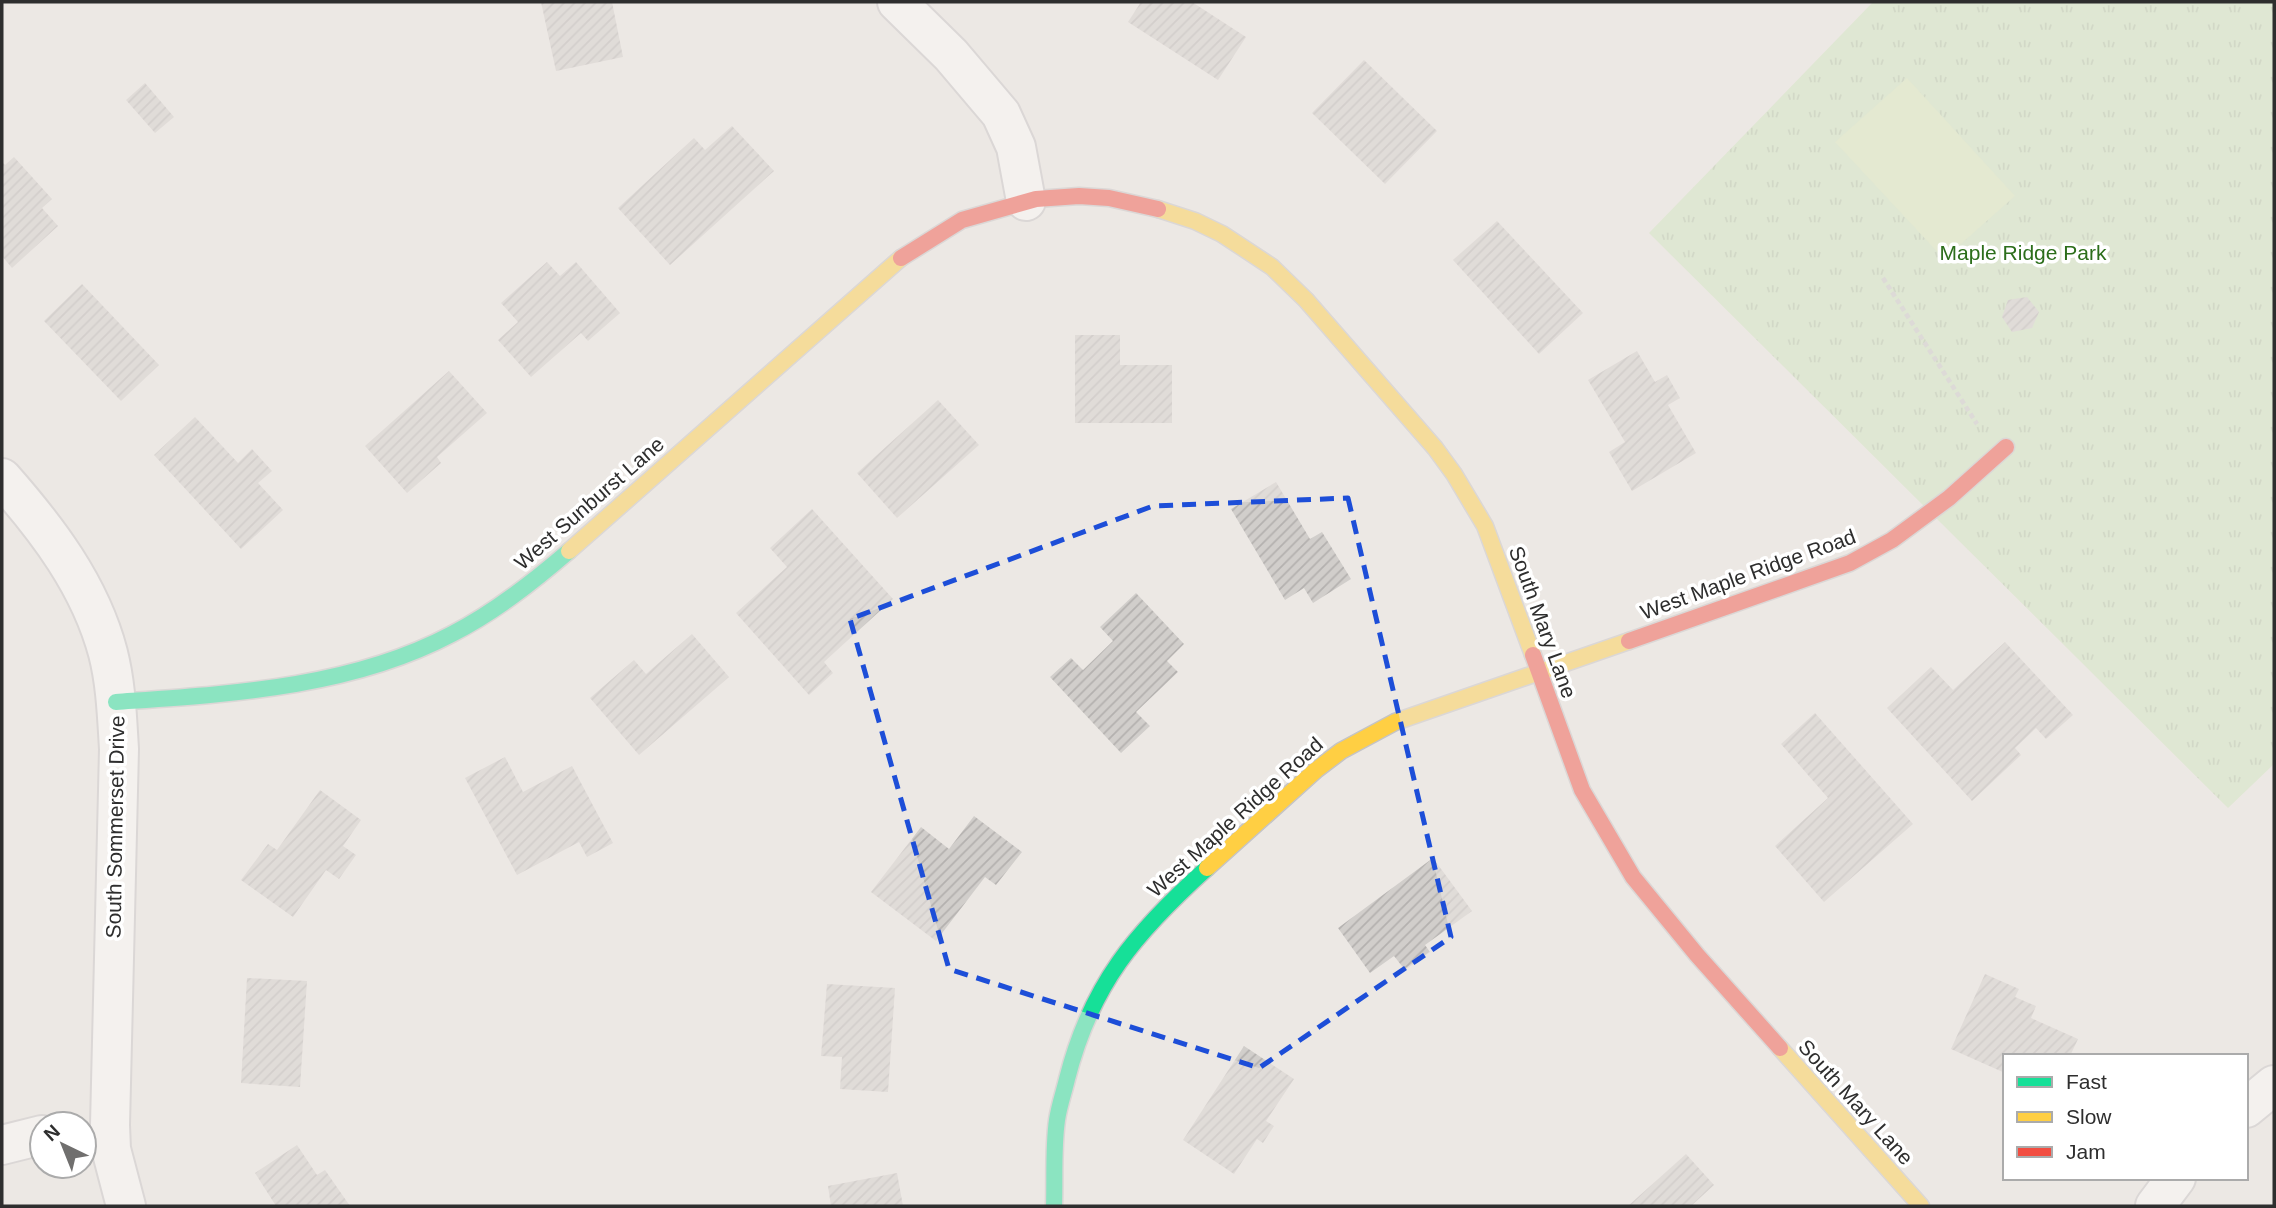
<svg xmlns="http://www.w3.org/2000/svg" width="2276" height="1208" font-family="Helvetica,sans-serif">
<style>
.park{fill:url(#park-tufts)}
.pitch{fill:#d9eabb}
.building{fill:url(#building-hatch)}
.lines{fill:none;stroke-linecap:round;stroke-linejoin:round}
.street-casing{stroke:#c5c4c5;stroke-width:42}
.fast-casing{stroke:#c5c4c5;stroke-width:19}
.slow-casing{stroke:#c5c4c5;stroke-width:19}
.jam-casing{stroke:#c5c4c5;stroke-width:19}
.path{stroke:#c9c9c8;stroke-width:4.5;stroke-dasharray:5 3.5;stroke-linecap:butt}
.street{stroke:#fcfcfb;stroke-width:38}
.fast{stroke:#16e098;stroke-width:16}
.slow{stroke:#ffcf43;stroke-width:16}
.jam{stroke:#f24e42;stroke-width:16}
.marked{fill:none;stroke:#1d4ed8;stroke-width:5;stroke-dasharray:14 9;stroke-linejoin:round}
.labels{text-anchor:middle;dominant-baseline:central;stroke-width:7;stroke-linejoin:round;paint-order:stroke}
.park-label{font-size:21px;fill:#2c6e1b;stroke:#fff}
.street-label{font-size:21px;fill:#2e2e2e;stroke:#fff}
</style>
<defs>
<pattern id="park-tufts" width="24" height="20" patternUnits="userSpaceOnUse" patternTransform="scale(1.75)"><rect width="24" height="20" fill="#cee6be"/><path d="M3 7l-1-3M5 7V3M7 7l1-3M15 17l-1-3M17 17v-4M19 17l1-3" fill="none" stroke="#b1c6a4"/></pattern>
<pattern id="building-hatch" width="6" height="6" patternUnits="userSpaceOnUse" patternTransform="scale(1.75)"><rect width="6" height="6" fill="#d1cecb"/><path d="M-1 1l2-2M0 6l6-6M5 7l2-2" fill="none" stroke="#b4b1af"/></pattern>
</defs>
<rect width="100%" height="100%" fill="#ece8e4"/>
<polygon class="park" points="1873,2 2274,2 2274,764 2228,808 1649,233"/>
<polygon class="pitch" points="1907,78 2015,196 1944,259 1835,142"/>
<g class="building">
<polygon points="541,2 612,2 623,57 556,71"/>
<polygon points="1141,2 1192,2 1246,37 1218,80 1128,22"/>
<polygon points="1364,60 1437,131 1385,184 1312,113"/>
<polygon points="145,83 174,117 155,133 126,100"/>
<polygon points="732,126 774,171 670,265 618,208 694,138 705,150"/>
<polygon points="14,157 52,199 42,208 58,226 12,268 2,256 2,162 5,165"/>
<polygon points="1497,221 1583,313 1539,354 1453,260"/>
<polygon points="547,262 560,276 576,262 620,313 588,341 581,333 531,377 498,340 518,322 501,303"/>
<polygon points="82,284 159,365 121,401 44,321"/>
<polygon points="2027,297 2039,312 2032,328 2012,332 2002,317 2008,300"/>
<polygon points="1075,335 1120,335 1120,365 1172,365 1172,423 1075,423"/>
<polygon points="1637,351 1655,382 1667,375 1680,398 1668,405 1696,453 1632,491 1609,452 1625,442 1588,380"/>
<polygon points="449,371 487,413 437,457 441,463 407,493 365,446"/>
<polygon points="938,400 979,445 897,518 857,473"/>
<polygon points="195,417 238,463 252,449 272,471 258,483 283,510 241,549 154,455"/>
<polygon points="1276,482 1310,539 1322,532 1351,579 1313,603 1304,588 1285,600 1231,509"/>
<polygon points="812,509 893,599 824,662 833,673 809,695 736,613 787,567 770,548"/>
<polygon points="1136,593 1184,644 1167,661 1178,672 1136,712 1150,726 1121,753 1050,677 1071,658 1083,670 1113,641 1100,627"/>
<polygon points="692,634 729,677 639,755 590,698 634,660 646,674"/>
<polygon points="2005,642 2073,715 2046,739 2036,728 2015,748 2021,755 1972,801 1887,708 1931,667 1953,690"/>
<polygon points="1815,713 1913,824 1824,902 1775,846 1828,798 1781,744"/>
<polygon points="505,757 523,792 572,766 613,843 587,857 579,842 517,875 465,778"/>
<polygon points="320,790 361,820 343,846 356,855 339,879 326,870 293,917 241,880 268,844 277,850"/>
<polygon points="974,816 1022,852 996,885 985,877 936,941 871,892 921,827 949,849"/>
<polygon points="1433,858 1472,911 1425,945 1430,952 1405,970 1394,956 1370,973 1338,928"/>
<polygon points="1985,974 2019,989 2015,997 2036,1006 2031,1018 2078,1039 2070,1056 2005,1056 2005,1073 1951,1049"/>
<polygon points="247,978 307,981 300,1087 241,1083"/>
<polygon points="827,984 895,988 888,1092 840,1089 842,1057 821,1056"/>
<polygon points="1244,1046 1294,1079 1266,1121 1274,1126 1263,1143 1257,1139 1234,1174 1183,1140"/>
<polygon points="297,1145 317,1175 325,1170 350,1206 276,1206 255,1173"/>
<polygon points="1686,1154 1714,1185 1691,1206 1628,1206"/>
<polygon points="897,1173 903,1206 831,1206 828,1186"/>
</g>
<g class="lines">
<defs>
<g id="street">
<polyline points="897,2 951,55 1001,114 1016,147 1026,201"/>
<path d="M2 478C47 529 90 585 108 653 116 684 117 717 119 749L110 1125 111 1149 126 1206"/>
<polyline points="2246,1108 2274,1085"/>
<polyline points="2,1145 42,1135"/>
<polyline points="2155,1206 2176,1178"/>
</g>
<g id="fast">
<path d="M116 702C229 694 350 688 452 634 495 612 533 582 569 551"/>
<path d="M1054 1206C1055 1178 1053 1148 1057 1120 1059 1106 1064 1092 1067 1079 1091 984 1136 932 1207 868"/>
</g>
<g id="slow">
<polyline points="1158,209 1195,221 1222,234 1272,267 1306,300 1435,448 1454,474 1485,526 1533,655"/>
<polyline points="569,551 901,258"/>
<polyline points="1207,868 1316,770 1341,751 1395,722 1629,641"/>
<polyline points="1780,1048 1921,1206"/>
</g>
<g id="jam">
<polyline points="901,258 962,220 1036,199 1079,196 1109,198 1158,209"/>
<polyline points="1629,641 1850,563 1892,540 1949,498 2006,447"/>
<polyline points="1533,655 1582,790 1633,877 1697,955 1780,1048"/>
</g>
</defs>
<use href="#street" class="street-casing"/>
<use href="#fast" class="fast-casing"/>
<use href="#slow" class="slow-casing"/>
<use href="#jam" class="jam-casing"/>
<polyline class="path" points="1883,278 1977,424"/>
<use href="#street" class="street"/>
<use href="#fast" class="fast"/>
<use href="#slow" class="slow"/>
<use href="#jam" class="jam"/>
</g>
<path d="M0 0H2276V1208H0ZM1348 498 1451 937 1259 1068 949 969 850 619 1153 506Z" fill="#ece8e4" fill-opacity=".55" fill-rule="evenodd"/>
<path class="marked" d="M1348 498 1451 937 1259 1068 949 969 850 619 1153 506Z"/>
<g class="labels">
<g class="park-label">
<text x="2023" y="252">Maple Ridge Park</text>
</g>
<g class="street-label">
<text transform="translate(589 503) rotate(-41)">West Sunburst Lane</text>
<text transform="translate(1748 574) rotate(-20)">West Maple Ridge Road</text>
<text transform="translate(1543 622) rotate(70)">South Mary Lane</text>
<text transform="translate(1235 817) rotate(-42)">West Maple Ridge Road</text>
<text transform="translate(115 827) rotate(-89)">South Sommerset Drive</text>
<text transform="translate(1856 1102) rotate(48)">South Mary Lane</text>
</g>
</g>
<rect width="2276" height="1208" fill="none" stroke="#2e2e2e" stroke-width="7"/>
<rect x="2003" y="1054" width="245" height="126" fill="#ffffff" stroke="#ababab" stroke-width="2"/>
<rect x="2017" y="1077" width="35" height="10" fill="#16e098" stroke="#ababab" stroke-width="2"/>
<text x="2066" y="1089" font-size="21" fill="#2e2e2e">Fast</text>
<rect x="2017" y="1112" width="35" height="10" fill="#ffcf43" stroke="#ababab" stroke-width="2"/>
<text x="2066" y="1124" font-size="21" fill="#2e2e2e">Slow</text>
<rect x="2017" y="1147" width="35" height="10" fill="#f24e42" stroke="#ababab" stroke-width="2"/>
<text x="2066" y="1159" font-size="21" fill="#2e2e2e">Jam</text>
<g transform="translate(63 1145) rotate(317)"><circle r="33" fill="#ffffff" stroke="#ababab" stroke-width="2"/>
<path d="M0-5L12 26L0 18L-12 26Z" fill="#706f6e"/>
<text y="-10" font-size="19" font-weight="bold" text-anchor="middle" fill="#2e2e2e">N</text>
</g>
</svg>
